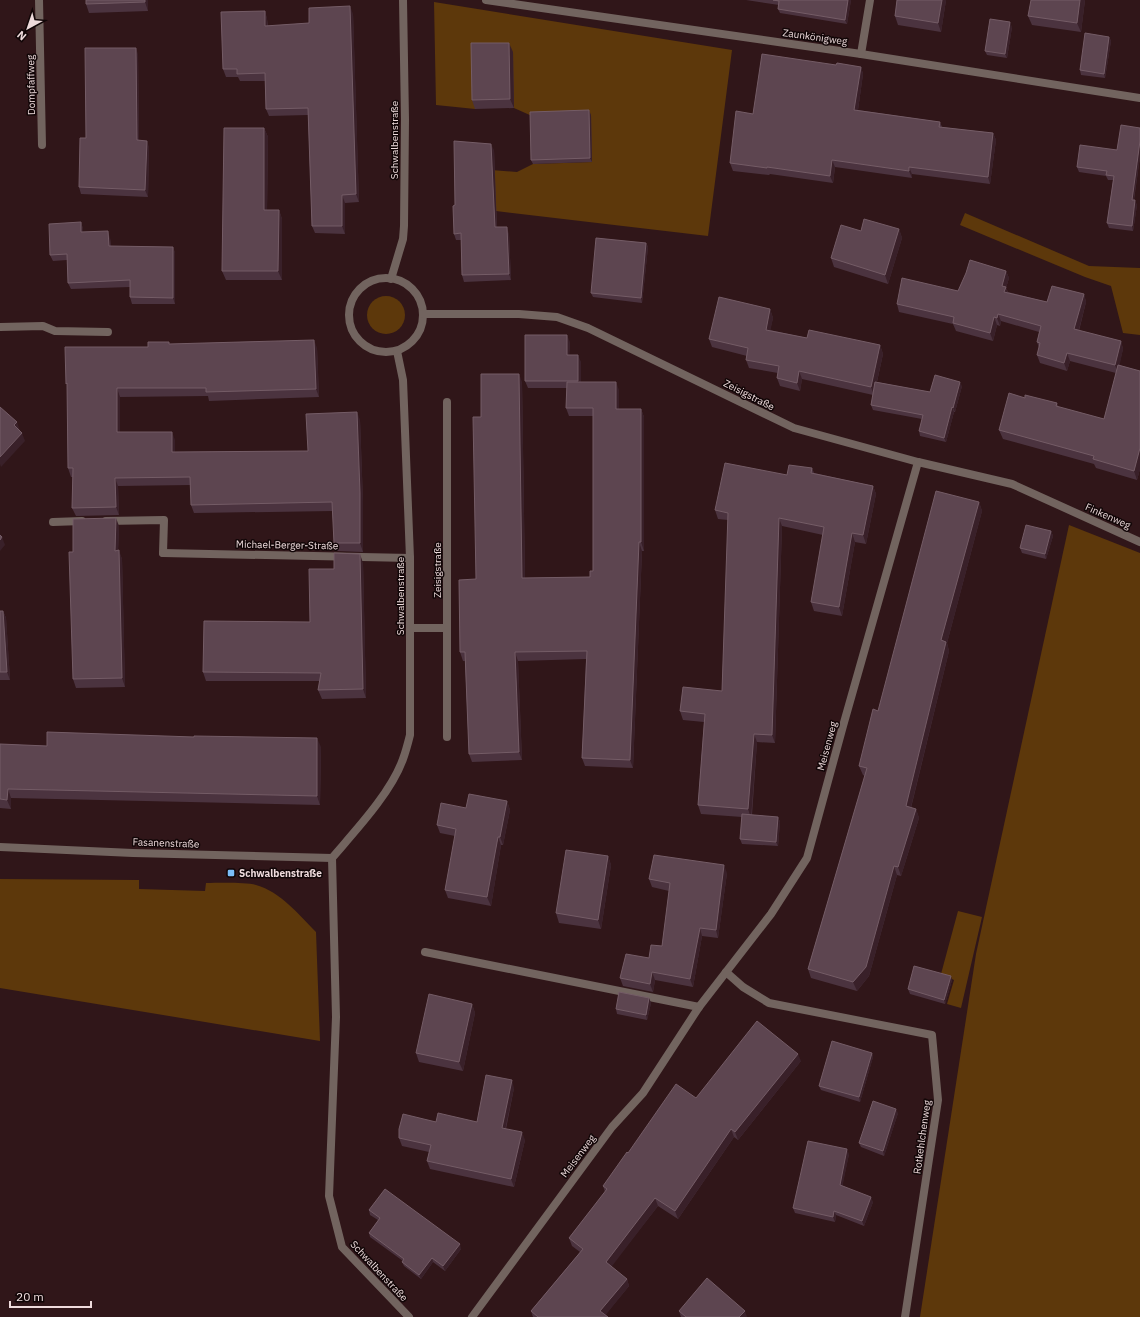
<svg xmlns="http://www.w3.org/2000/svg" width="1140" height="1317" font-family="'IBM Plex Sans',sans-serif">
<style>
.green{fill:#5d380b}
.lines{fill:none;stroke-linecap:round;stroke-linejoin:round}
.lane{stroke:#72645f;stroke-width:8}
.street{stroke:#72645f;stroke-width:8}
.wall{fill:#4b333f}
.shaded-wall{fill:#392029}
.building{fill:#5d4550;stroke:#745c66}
.poi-dot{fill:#7bbef8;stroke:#110607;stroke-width:1.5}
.labels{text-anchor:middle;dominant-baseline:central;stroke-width:3;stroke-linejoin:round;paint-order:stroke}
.street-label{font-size:10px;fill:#eedbdc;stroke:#110607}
.poi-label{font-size:10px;font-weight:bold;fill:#eedbdc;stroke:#110607;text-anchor:start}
</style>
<rect width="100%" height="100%" fill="#301619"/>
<g class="green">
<polygon points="434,2 732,50 708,236 496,211 477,211 491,170 517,172 533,164 592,162 532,116 514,108 512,52 475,52 475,109 436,105"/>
<polygon points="965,213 1089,266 1140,268 1140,335 1123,333 1111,286 1085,277 960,225"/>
<circle cx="386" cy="315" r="19"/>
<polygon points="1069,525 1140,553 1140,1317 920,1317 976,954"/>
<path d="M0 879 139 880V889L205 891 206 883C218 883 245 882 256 885 281 892 298 914 316 932L320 1041 0 988Z"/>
<polygon points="958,911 982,917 961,1008 947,1004 954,980 941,974"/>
</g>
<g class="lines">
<g class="lane">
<polyline points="106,521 164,520 163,553"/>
<polyline points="53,522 82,521"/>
<polyline points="410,628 447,628"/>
<polyline points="447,737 447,402"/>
</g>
<g class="street">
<polyline points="39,0 42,145"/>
<polyline points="486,0 861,54 1140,98"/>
<polyline points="861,54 870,0"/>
<circle cx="386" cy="315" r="37"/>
<polyline points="391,279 403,239 404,226 405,119 403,0"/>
<polyline points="423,314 519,314 557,317 588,328 794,428 918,462 1012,484 1140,542"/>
<polyline points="0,327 43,326 55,331 108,332"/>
<path d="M397 351 403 380 410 558V735C408 743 406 751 403 759 391 793 355 831 332 858L336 1017 329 1196 342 1247 409 1317"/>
<polyline points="163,553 410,558"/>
<polyline points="0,847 133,853 332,858"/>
<polyline points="425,952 699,1007"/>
<polyline points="726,972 743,987 769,1003 932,1035 938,1100 905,1317"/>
<polyline points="472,1317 612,1127 643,1093 699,1007 771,914 807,858 843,726 918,462"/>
</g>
</g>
<g class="wall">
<polygon points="148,0 148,11 89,13 86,4"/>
<polygon points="746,0 851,0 847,24 780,13 778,9 779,5"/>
<polygon points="897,0 946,0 941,32 898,25 895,16"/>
<polygon points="1085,0 1081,32 1032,25 1028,16"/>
<polygon points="265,11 267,19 268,26 309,23 353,14 359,202 345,203 345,234 315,233 312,226 308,115 269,116 266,109 265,81 240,81 238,77 226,77 223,69"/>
<polygon points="1012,27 1007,58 987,55 985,51"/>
<polygon points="1109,37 1111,41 1105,78 1081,75 1080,70"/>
<polygon points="513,52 514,108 475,109 472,100"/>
<polygon points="138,54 139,140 149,147 148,197 81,194 79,187 86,138"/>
<polygon points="836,65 861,67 863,74 858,110 940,122 942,127 993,133 996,140 990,184 912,174 912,178 835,167 833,183 770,174 769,175 733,171 730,163 753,114"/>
<polygon points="591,115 592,162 533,164 531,160"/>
<polygon points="264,128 268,137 267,210 279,210 282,219 282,280 226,280 222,271"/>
<polygon points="1140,128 1140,157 1134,200 1137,205 1133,231 1109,228 1107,223 1113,180 1108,180 1106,176 1079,172 1077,167 1117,150"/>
<polygon points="494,150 497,227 509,234 511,280 464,282 462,275 461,240 456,240 454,234 455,205"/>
<polygon points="81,222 83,229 83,232 110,238 111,246 173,247 175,253 175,304 132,304 130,297 130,287 71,289 68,283 67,260 53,261 50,255"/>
<polygon points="899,229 902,238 888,284 834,267 831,258"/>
<polygon points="646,243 648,247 642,303 593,297 591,293"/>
<polygon points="1006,271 1009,278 1006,288 1008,292 1047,302 1084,294 1086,302 1079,331 1121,341 1123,349 1119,365 1140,371 1140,469 1137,480 1096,468 1094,464 1003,439 999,430 1025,398 1057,403 1058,407 1104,419 1116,373 1070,361 1067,371 1040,363 1037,355 1039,348 1037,342 1039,332 1001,321 1000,326 997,325 993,341 956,331 953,324 899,312 897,304 958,291"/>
<polygon points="770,309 773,318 770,330 807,338 880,345 883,354 877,382 930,392 962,386 955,412 954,412 946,442 920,436 919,431 922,419 873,410 871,405 873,395 802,379 800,391 780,386 777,378 778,373 749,368 746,360 747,356 712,347 709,339"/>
<polygon points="570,342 569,355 581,362 581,382 619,390 619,409 641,409 644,417 644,551 642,551 633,768 585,766 582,758 586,659 518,661 522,760 472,762 469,754 465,661 463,661 460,652 476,579 481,417 522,382 525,578 590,577 593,571 593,416 569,416 566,408 567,388 528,388 525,381"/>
<polygon points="170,344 317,348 319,397 209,401 208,396 120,397 120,432 175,440 175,452 308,451 360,420 363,502 363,552 337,551 334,543 333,511 194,513 191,505 191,485 118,486 119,515 76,516 72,508 73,477 71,477 68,468 67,388 148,347"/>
<polygon points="812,468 814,473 873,486 876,494 866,544 855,542 842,616 814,611 811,602 823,535 782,526 775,743 757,742 752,815 778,817 780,822 778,846 742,844 740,839 742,817 701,814 698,805 704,722 683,720 680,711 722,691 728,520 718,519 715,510 787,475"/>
<polygon points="979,502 982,511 947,643 949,651 911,808 916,809 919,818 901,876 897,875 869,976 857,991 811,978 808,969 865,776 863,775 859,766 878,711"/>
<polygon points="119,526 118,550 122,559 125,687 76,688 73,679 73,552"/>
<polygon points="1051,531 1053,536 1046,559 1022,553 1020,548"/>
<polygon points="363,563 366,698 322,699 318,690 320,681 206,681 203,672 310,622 334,569"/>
<polygon points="0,611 3,611 6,618 10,680 0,680"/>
<polygon points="0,744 47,746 321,747 320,805 11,798 11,809 0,808"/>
<polygon points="507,801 510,810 503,845 501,845 491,906 448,898 445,890 455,836 440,833 437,825 466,808"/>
<polygon points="608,856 611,865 601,929 559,923 556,913"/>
<polygon points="727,873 718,938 702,936 693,987 655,980 653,992 623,986 620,978 649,958 662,946 669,891 652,887 649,879"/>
<polygon points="952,980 945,1004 910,994 908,989"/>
<polygon points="649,998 651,1003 647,1020 617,1014 616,1009"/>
<polygon points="472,1004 475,1013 463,1071 419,1062 416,1053"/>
<polygon points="872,1053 873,1057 860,1102 821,1090 819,1086"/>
<polygon points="801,1061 738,1140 734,1137 678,1219 658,1206 611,1266 627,1279 629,1286 605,1315 608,1317 533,1317 531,1311 580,1252 572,1246 569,1238 605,1192 603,1186 628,1153 696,1098"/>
<polygon points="514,1088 506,1129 525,1140 514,1187 430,1169 427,1161 429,1152 402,1146 399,1138 436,1122 477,1122"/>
<polygon points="898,1113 884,1156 861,1147 859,1143"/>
<polygon points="849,1154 842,1186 873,1202 864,1226 836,1215 835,1222 795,1213 793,1208"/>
<polygon points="369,1210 461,1249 445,1271 433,1262 421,1279 404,1266 402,1262 403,1261 370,1237 369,1233 378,1220 370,1215"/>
<polygon points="679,1311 747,1317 681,1317"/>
</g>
<g class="shaded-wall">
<polygon points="145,0 148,0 148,11 145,2"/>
<polygon points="848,0 851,0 847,24 845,20"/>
<polygon points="942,0 946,0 941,32 938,23"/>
<polygon points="1080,0 1085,0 1081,32 1077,23"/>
<polygon points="350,6 353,14 359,202 356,194"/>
<polygon points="265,11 267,19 268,34 265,26"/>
<polygon points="1010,22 1012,27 1007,58 1005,54"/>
<polygon points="1109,37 1111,41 1105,78 1104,74"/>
<polygon points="509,43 513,52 514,108 510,99"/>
<polygon points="136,48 138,54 139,147 137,140"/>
<polygon points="861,67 863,74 857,117 854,110"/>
<polygon points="589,110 591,115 592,162 590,158"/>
<polygon points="264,128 268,137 267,219 264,210"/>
<polygon points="993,133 996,140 990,184 988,177"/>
<polygon points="147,141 149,147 148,197 145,190"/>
<polygon points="1140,141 1140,157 1133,204 1132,200"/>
<polygon points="491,144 494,150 497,234 495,227"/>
<polygon points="832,160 835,167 833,183 830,176"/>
<polygon points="909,167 912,174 912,178 909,171"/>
<polygon points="342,195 345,203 345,234 342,226"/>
<polygon points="1135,200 1137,205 1133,231 1132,226"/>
<polygon points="279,210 282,219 282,280 278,271"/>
<polygon points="81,222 83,229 83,238 81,232"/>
<polygon points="507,227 509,234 511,280 509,274"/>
<polygon points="899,229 902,238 888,284 885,275"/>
<polygon points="108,231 110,238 111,252 109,246"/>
<polygon points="646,243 648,247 642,303 641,298"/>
<polygon points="173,247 175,253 175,304 173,298"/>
<polygon points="1006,271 1009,278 1006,288 1009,295 1007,299 1002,286"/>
<polygon points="1084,294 1086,302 1077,337 1074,329"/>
<polygon points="770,309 773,318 769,338 766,330"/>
<polygon points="998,314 1001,321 1000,326 997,318"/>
<polygon points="994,317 997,325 993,341 990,333"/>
<polygon points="567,335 570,342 569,362 567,355"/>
<polygon points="314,340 317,348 319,397 316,389"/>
<polygon points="1121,341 1123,349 1118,373 1115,365"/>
<polygon points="880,345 883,354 874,395 871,387"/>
<polygon points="1067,353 1070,361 1067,371 1064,363"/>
<polygon points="578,355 581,362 581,389 578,381"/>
<polygon points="799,371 802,379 800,391 797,383"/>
<polygon points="519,374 522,382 525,587 522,578"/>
<polygon points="616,382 619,390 619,417 616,409"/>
<polygon points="960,382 962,386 955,412 953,408"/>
<polygon points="117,388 120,397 120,440 117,432"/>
<polygon points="952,407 954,412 946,442 944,438"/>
<polygon points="641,409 644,417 644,551 641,542"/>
<polygon points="357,412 360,420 363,502 363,552 360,543"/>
<polygon points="17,422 20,431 14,425"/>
<polygon points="172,432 175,440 175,461 172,452"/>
<polygon points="22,433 25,441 1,467 0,464 0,457"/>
<polygon points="1140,448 1140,469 1137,480 1134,471"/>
<polygon points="115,478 118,486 119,515 116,507"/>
<polygon points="873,486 876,494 866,544 863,535"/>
<polygon points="979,502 982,511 947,643 949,651 909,815 906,806 941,640"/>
<polygon points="116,518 119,526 118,559 115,551"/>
<polygon points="779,518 782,526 775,743 772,735"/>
<polygon points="1051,531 1053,536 1046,559 1045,554"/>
<polygon points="852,533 855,542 842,616 839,607"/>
<polygon points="2,537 5,545 0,551 0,540"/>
<polygon points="639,542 642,551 633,768 630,760"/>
<polygon points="119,550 122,559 125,687 122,678"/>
<polygon points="360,554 363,563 366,698 363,689"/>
<polygon points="3,611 6,618 10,680 7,672"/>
<polygon points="515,652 518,661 522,760 519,752"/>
<polygon points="754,734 757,742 751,818 748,809"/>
<polygon points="317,738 321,747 320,805 317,796"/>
<polygon points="8,789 11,798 11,809 7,800"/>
<polygon points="507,801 510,810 503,845 500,837"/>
<polygon points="916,809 919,818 901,876 898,867"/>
<polygon points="778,817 780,822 778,846 776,842"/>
<polygon points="498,837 501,845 491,906 487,897"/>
<polygon points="608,856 611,865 601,929 598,920"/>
<polygon points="724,865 727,873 718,938 716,930"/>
<polygon points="894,866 897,875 869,976 857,991 853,982"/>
<polygon points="700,928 702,936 693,987 690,979"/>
<polygon points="652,972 655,980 653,992 650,984"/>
<polygon points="951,976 952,980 945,1004 944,1000"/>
<polygon points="649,998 651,1003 647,1020 646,1015"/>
<polygon points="472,1004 475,1013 463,1071 459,1062"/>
<polygon points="872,1053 873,1057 860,1102 859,1097"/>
<polygon points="798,1054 801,1061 738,1140 735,1132"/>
<polygon points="512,1080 514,1088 504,1135 502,1128"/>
<polygon points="896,1109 898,1113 884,1156 883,1151"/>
<polygon points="731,1129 734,1137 678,1219 675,1211"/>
<polygon points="522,1132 525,1140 514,1187 511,1179"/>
<polygon points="847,1149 849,1154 842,1189 840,1185"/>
<polygon points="871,1197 873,1202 864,1226 862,1221"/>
<polygon points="655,1198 658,1206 609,1270 606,1262"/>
<polygon points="834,1211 836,1215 835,1222 833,1217"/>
<polygon points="460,1244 461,1249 445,1271 443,1266"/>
<polygon points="432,1258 433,1262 421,1279 419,1275"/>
<polygon points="627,1279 629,1286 604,1317 600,1311"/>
<polygon points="745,1311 747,1317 739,1317"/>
</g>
<g class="building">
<polygon points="86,0 145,0 145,2 86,4"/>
<polygon points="773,0 848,0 845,20 778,9 779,1"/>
<polygon points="897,0 942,0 938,23 895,16"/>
<polygon points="1031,0 1080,0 1077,23 1028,16"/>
<polygon points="350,6 356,194 342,195 342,226 312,226 308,108 266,109 265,73 237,74 237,69 223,69 221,12 265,11 265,26 309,23 309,8"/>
<polygon points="990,19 1010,22 1005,54 985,51"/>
<polygon points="1085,33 1109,37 1104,74 1080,70"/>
<polygon points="471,43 509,43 510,99 472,100"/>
<polygon points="85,48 136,48 137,140 147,141 145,190 79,187 80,138 86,138"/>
<polygon points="762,54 836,65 837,63 861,67 854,110 940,122 939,127 993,133 988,177 909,167 909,171 832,160 830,176 767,167 767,168 730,163 736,111 753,114"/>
<polygon points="589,110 590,158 531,160 530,112"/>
<polygon points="1121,125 1140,128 1140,141 1132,200 1135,200 1132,226 1107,223 1114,176 1106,175 1107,171 1077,167 1080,145 1117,150"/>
<polygon points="224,128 264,128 264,210 279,210 278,271 222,271"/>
<polygon points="454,141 491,144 495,227 507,227 509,274 462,275 461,233 454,234 453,206 455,205"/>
<polygon points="864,219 899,229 885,275 831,258 841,225 861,231"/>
<polygon points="81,222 81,232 108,231 109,246 173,247 173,298 130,297 130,280 68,283 67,254 50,255 49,224"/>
<polygon points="596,238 646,243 641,298 591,293"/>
<polygon points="970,260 1006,271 1002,286 1006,287 1004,292 1047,302 1052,286 1084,294 1074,329 1121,341 1115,365 1067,353 1064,363 1037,355 1040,343 1037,342 1041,326 998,314 997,318 994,317 990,333 953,323 954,317 897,304 902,278 958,291 966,273"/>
<polygon points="719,297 770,309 766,330 807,338 809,330 880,345 871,387 799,371 797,383 777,378 779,366 746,360 748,348 709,339"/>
<polygon points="525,335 567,335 567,355 578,355 578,381 525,381"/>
<polygon points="314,340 316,389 206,392 206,388 117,388 117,432 172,432 172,452 308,451 306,414 357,412 360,493 360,543 334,543 332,502 191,505 190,477 115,478 116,507 72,508 73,468 68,468 67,383 66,384 65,347 148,347 148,342 169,342 169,344"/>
<polygon points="1118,365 1140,371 1140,448 1134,471 1093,459 1094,456 999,430 1009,393 1025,398 1025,395 1057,403 1056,406 1104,419"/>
<polygon points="481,374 519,374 522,578 590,577 590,571 593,571 593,408 566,408 567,382 616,382 616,409 641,409 641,542 639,542 630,760 582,758 587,651 515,652 519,752 469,754 465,652 460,652 459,580 476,579 473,417 481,417"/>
<polygon points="935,375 960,382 953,408 952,407 944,438 919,431 923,415 871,405 875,382 930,392"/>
<polygon points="0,407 17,422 14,425 22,433 0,457"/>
<polygon points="725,463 787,475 789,465 812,468 811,473 873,486 863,535 852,533 839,607 811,602 824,527 779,518 772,735 754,734 748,809 698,805 705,714 680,711 683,687 722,691 728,513 715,510"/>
<polygon points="936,491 979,502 941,640 946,642 906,806 916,809 898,867 894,866 866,967 853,982 808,969 867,768 859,766 873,709 878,711"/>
<polygon points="116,518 115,551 119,550 122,678 73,679 69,552 73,552 73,519"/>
<polygon points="1026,525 1051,531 1045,554 1020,548"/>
<polygon points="0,535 2,537 0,540"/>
<polygon points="334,553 360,554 363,689 318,690 321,673 203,672 204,621 310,622 309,569 334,569"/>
<polygon points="0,611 3,611 7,672 0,672"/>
<polygon points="47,732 194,737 194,736 317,738 317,796 8,789 7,800 0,799 0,744 47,746"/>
<polygon points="469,794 507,801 500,837 498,837 487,897 445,890 456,829 437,825 441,803 466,808"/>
<polygon points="742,814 778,817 776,842 740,839"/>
<polygon points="566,850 608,856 598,920 556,913"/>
<polygon points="654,855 724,865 716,930 700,928 690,979 652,972 650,984 620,978 626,954 649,958 651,945 662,946 670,883 649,879"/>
<polygon points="914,966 951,976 944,1000 908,989"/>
<polygon points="619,992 649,998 646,1015 616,1009"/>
<polygon points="429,994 472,1004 459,1062 416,1053"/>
<polygon points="757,1021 798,1054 735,1132 731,1129 675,1211 655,1198 606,1262 627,1279 600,1311 608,1317 538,1317 531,1311 583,1249 569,1238 607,1189 603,1186 627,1152 628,1153 676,1084 696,1098"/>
<polygon points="832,1041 872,1053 859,1097 819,1086"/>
<polygon points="486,1075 512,1080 502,1128 522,1132 511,1179 427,1161 431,1145 399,1138 399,1129 403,1114 436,1122 438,1113 477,1122"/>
<polygon points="873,1101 896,1109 883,1151 859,1143"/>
<polygon points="808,1141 847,1149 840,1185 871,1197 862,1221 834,1211 833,1217 793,1208"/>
<polygon points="385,1189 460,1244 443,1266 432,1258 419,1275 402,1262 404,1259 369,1233 380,1218 369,1210"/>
<polygon points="707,1278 745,1311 739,1317 686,1317 679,1311"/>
</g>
<rect class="poi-dot" x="227" y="869" width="8" height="8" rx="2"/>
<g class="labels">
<g class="street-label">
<text transform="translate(815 37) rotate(8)">Zaunkönigweg</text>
<text transform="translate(31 85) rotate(-91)">Dompfaffweg</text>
<text transform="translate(394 140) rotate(-90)">Schwalbenstraße</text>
<text transform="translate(749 395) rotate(27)">Zeisigstraße</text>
<text transform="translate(1108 516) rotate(24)">Finkenweg</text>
<text transform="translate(287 545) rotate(1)">Michael-Berger-Straße</text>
<text transform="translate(437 570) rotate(-90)">Zeisigstraße</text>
<text transform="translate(400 596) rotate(-90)">Schwalbenstraße</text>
<text transform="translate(827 746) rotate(-75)">Meisenweg</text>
<text transform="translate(166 843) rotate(2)">Fasanenstraße</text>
<text transform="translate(922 1137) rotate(-82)">Rotkehlchenweg</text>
<text transform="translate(578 1156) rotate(-53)">Meisenweg</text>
<text transform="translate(379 1271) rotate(47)">Schwalbenstraße</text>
</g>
<g class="poi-label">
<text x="239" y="873">Schwalbenstraße</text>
</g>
</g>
<g transform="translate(28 28) rotate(220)" stroke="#110607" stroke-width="3" paint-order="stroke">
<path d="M0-3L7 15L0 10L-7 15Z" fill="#eedbdc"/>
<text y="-6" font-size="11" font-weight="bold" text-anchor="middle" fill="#eedbdc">N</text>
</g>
<path d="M10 1301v6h81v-6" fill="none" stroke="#eedbdc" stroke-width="2"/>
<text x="16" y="1301" font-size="12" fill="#eedbdc" stroke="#110607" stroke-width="3" paint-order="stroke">20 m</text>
</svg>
